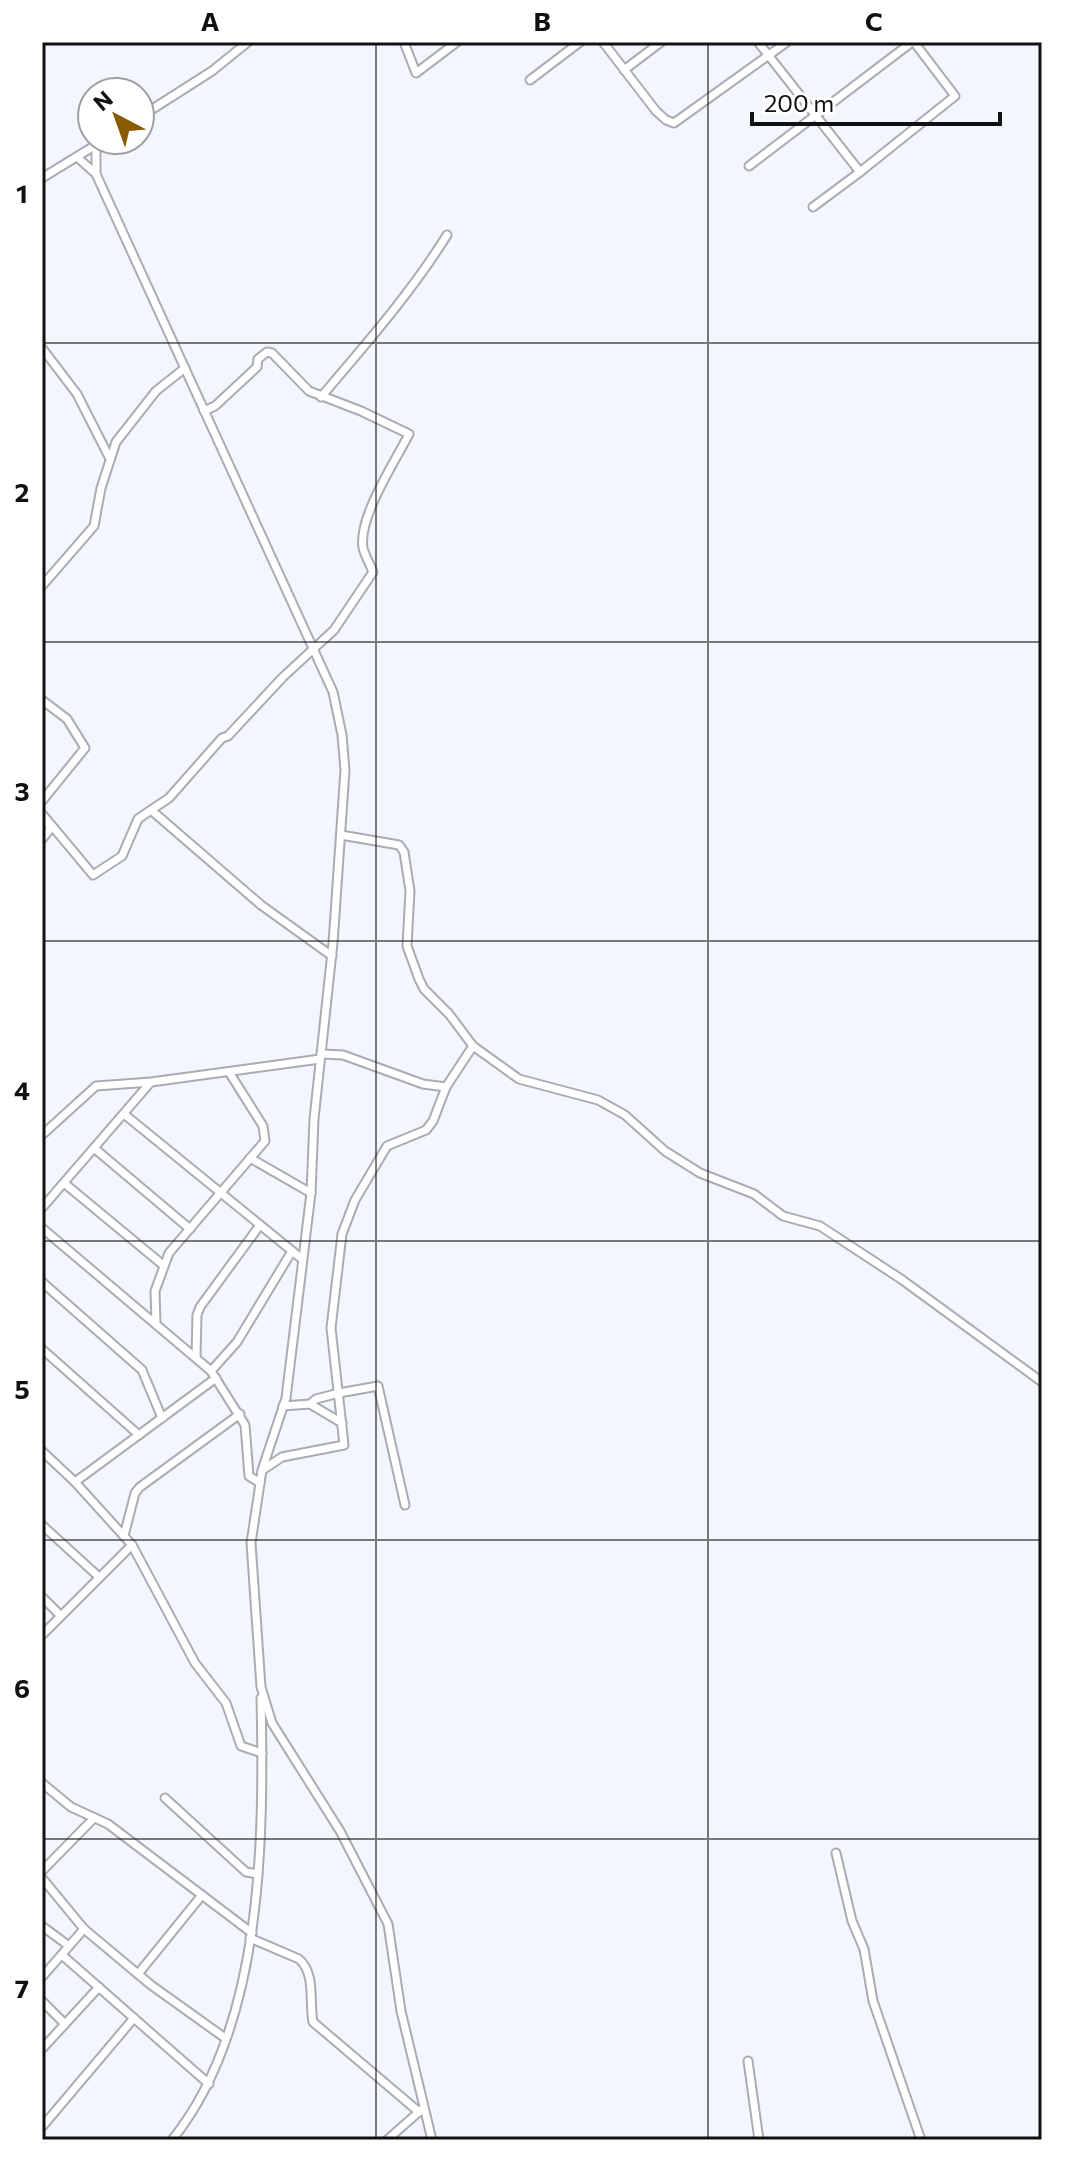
<svg xmlns="http://www.w3.org/2000/svg" width="1084" height="2182" font-family="Commissioner,sans-serif">
<style>
.lines{fill:none;stroke-linecap:round;stroke-linejoin:round}
.minor-casing{stroke:#a9acb3;stroke-width:11}
.minor{stroke:#fff;stroke-width:7}
.grid{fill:none;stroke:#101113;stroke-width:2;stroke-opacity:0.55}
.neatline{fill:none;stroke:#101113;stroke-width:3}
.grid-label{font-size:26px;text-anchor:middle;font-weight:bold;fill:#101113}
</style>
<rect width="100%" height="100%" fill="#f3f6fd"/>
<g class="lines">
<defs>
<g id="minor">
<polyline points="404,42 416,73 457,42"/>
<polyline points="603,42 656,111 666,120 674,123 787,42"/>
<polyline points="758,42 860,172 955,96 914,42"/>
<polyline points="624,70 661,42"/>
<polyline points="530,80 580,42"/>
<polyline points="140,117 212,71 248,42"/>
<polyline points="96,145 96,174 333,692 342,735 345,770 333,943 314,1119 311,1193 286,1398 262,1470 251,1543 261,1687 272,1723 340,1831 388,1924 401,2011 432,2140"/>
<polyline points="77,157 96,174"/>
<polyline points="749,166 912,42"/>
<polyline points="42,178 104,140"/>
<polyline points="813,207 860,172"/>
<polyline points="42,348 77,394 110,459"/>
<path d="M321 397C365 345 411 293 447 235"/>
<polyline points="42,586 94,526 101,488 116,442 156,391 185,368"/>
<polyline points="42,700 67,719 85,748 42,801"/>
<path d="M151 810 169 798 222 738 228 736 283 677 334 630 373 572C370 564 365 556 363 548 358 517 395 462 409 434L361 411 309 391 272 353 267 352 258 359 257 367 215 406 204 411"/>
<polyline points="43,815 93,875 122,856 138,819 151,810 261,905 332,956"/>
<polyline points="341,835 399,845 404,852 410,891 407,946 419,979 424,989 449,1014 473,1046 519,1079 598,1100 625,1115 665,1151 700,1173 754,1194 783,1216 820,1226 901,1279 1042,1382"/>
<polyline points="42,839 50,829 48,824"/>
<polyline points="321,1054 343,1055 423,1084 446,1087"/>
<polyline points="124,1114 302,1259"/>
<polyline points="42,1135 96,1086 151,1082 320,1059"/>
<polyline points="94,1148 190,1229"/>
<polyline points="250,1158 311,1193"/>
<polyline points="64,1183 163,1265"/>
<polyline points="42,1208 150,1083"/>
<polyline points="42,1228 211,1371 245,1425 249,1476 260,1483"/>
<polyline points="42,1282 142,1370 162,1418"/>
<polyline points="156,1322 155,1291 169,1253 265,1141 263,1126 229,1072"/>
<polyline points="42,1349 139,1435"/>
<polyline points="196,1357 197,1315 200,1307 260,1225"/>
<polyline points="211,1371 237,1342 292,1251"/>
<polyline points="310,1404 342,1423"/>
<polyline points="283,1406 310,1404 316,1399 339,1393 378,1386 405,1505"/>
<polyline points="42,1451 75,1482 132,1545 195,1663 226,1703 241,1746 262,1753"/>
<polyline points="264,1469 282,1457 344,1445 331,1328 342,1234 355,1200 387,1146 426,1130 433,1121 446,1087 473,1046"/>
<polyline points="75,1482 216,1378"/>
<polyline points="42,1525 99,1577"/>
<polyline points="124,1536 135,1493 140,1487 240,1414"/>
<polyline points="42,1597 60,1615"/>
<polyline points="42,1635 132,1545"/>
<polyline points="42,1783 71,1807 108,1824 252,1933"/>
<polyline points="165,1798 246,1872 258,1874"/>
<polyline points="836,1853 852,1921 864,1949 873,2001 921,2140"/>
<polyline points="42,1871 94,1818"/>
<polyline points="42,1878 84,1929 151,1985 225,2038"/>
<polyline points="42,1926 69,1946"/>
<path d="M250 1938 299 1959C316 1974 309 2002 313 2022L419 2112"/>
<polyline points="62,1955 209,2084"/>
<polyline points="138,1974 202,1895"/>
<polyline points="42,1977 84,1929"/>
<polyline points="42,2001 65,2024"/>
<polyline points="42,2049 99,1987"/>
<polyline points="748,2061 759,2140"/>
<polyline points="42,2127 134,2018"/>
<path d="M172 2140C264 2026 264 1837 261 1698"/>
<polyline points="387,2140 421,2110"/>
</g>
</defs>
<use href="#minor" class="minor-casing"/>
<use href="#minor" class="minor"/>
</g>
<path class="grid" d="M376 42V2140M708 42V2140M42 343H1042M42 642H1042M42 941H1042M42 1241H1042M42 1540H1042M42 1839H1042"/>
<rect width="1084" height="2182" fill="none" stroke="#ffffff" stroke-width="88"/>
<g transform="translate(116 116) rotate(319)"><circle r="38" fill="#ffffff" stroke="#9fa0a1" stroke-width="2"/>
<path d="M0-6L14 30L0 20L-14 30Z" fill="#8a5a00"/>
<text y="-12" font-size="22" font-weight="bold" text-anchor="middle" fill="#101113">N</text>
</g>
<path d="M752 112v12h248v-12" fill="none" stroke="#101113" stroke-width="4"/>
<text x="764" y="112" font-size="24" fill="#101113" stroke="#ffffff" stroke-width="6" paint-order="stroke">200 m</text>
<rect x="44" y="44" width="996" height="2094" class="neatline"/>
<g class="grid-label">
<text x="210" y="31">A</text>
<text x="542" y="31">B</text>
<text x="874" y="31">C</text>
<text x="22" y="203">1</text>
<text x="22" y="502">2</text>
<text x="22" y="801">3</text>
<text x="22" y="1100">4</text>
<text x="22" y="1399">5</text>
<text x="22" y="1698">6</text>
<text x="22" y="1998">7</text>
</g>
</svg>
